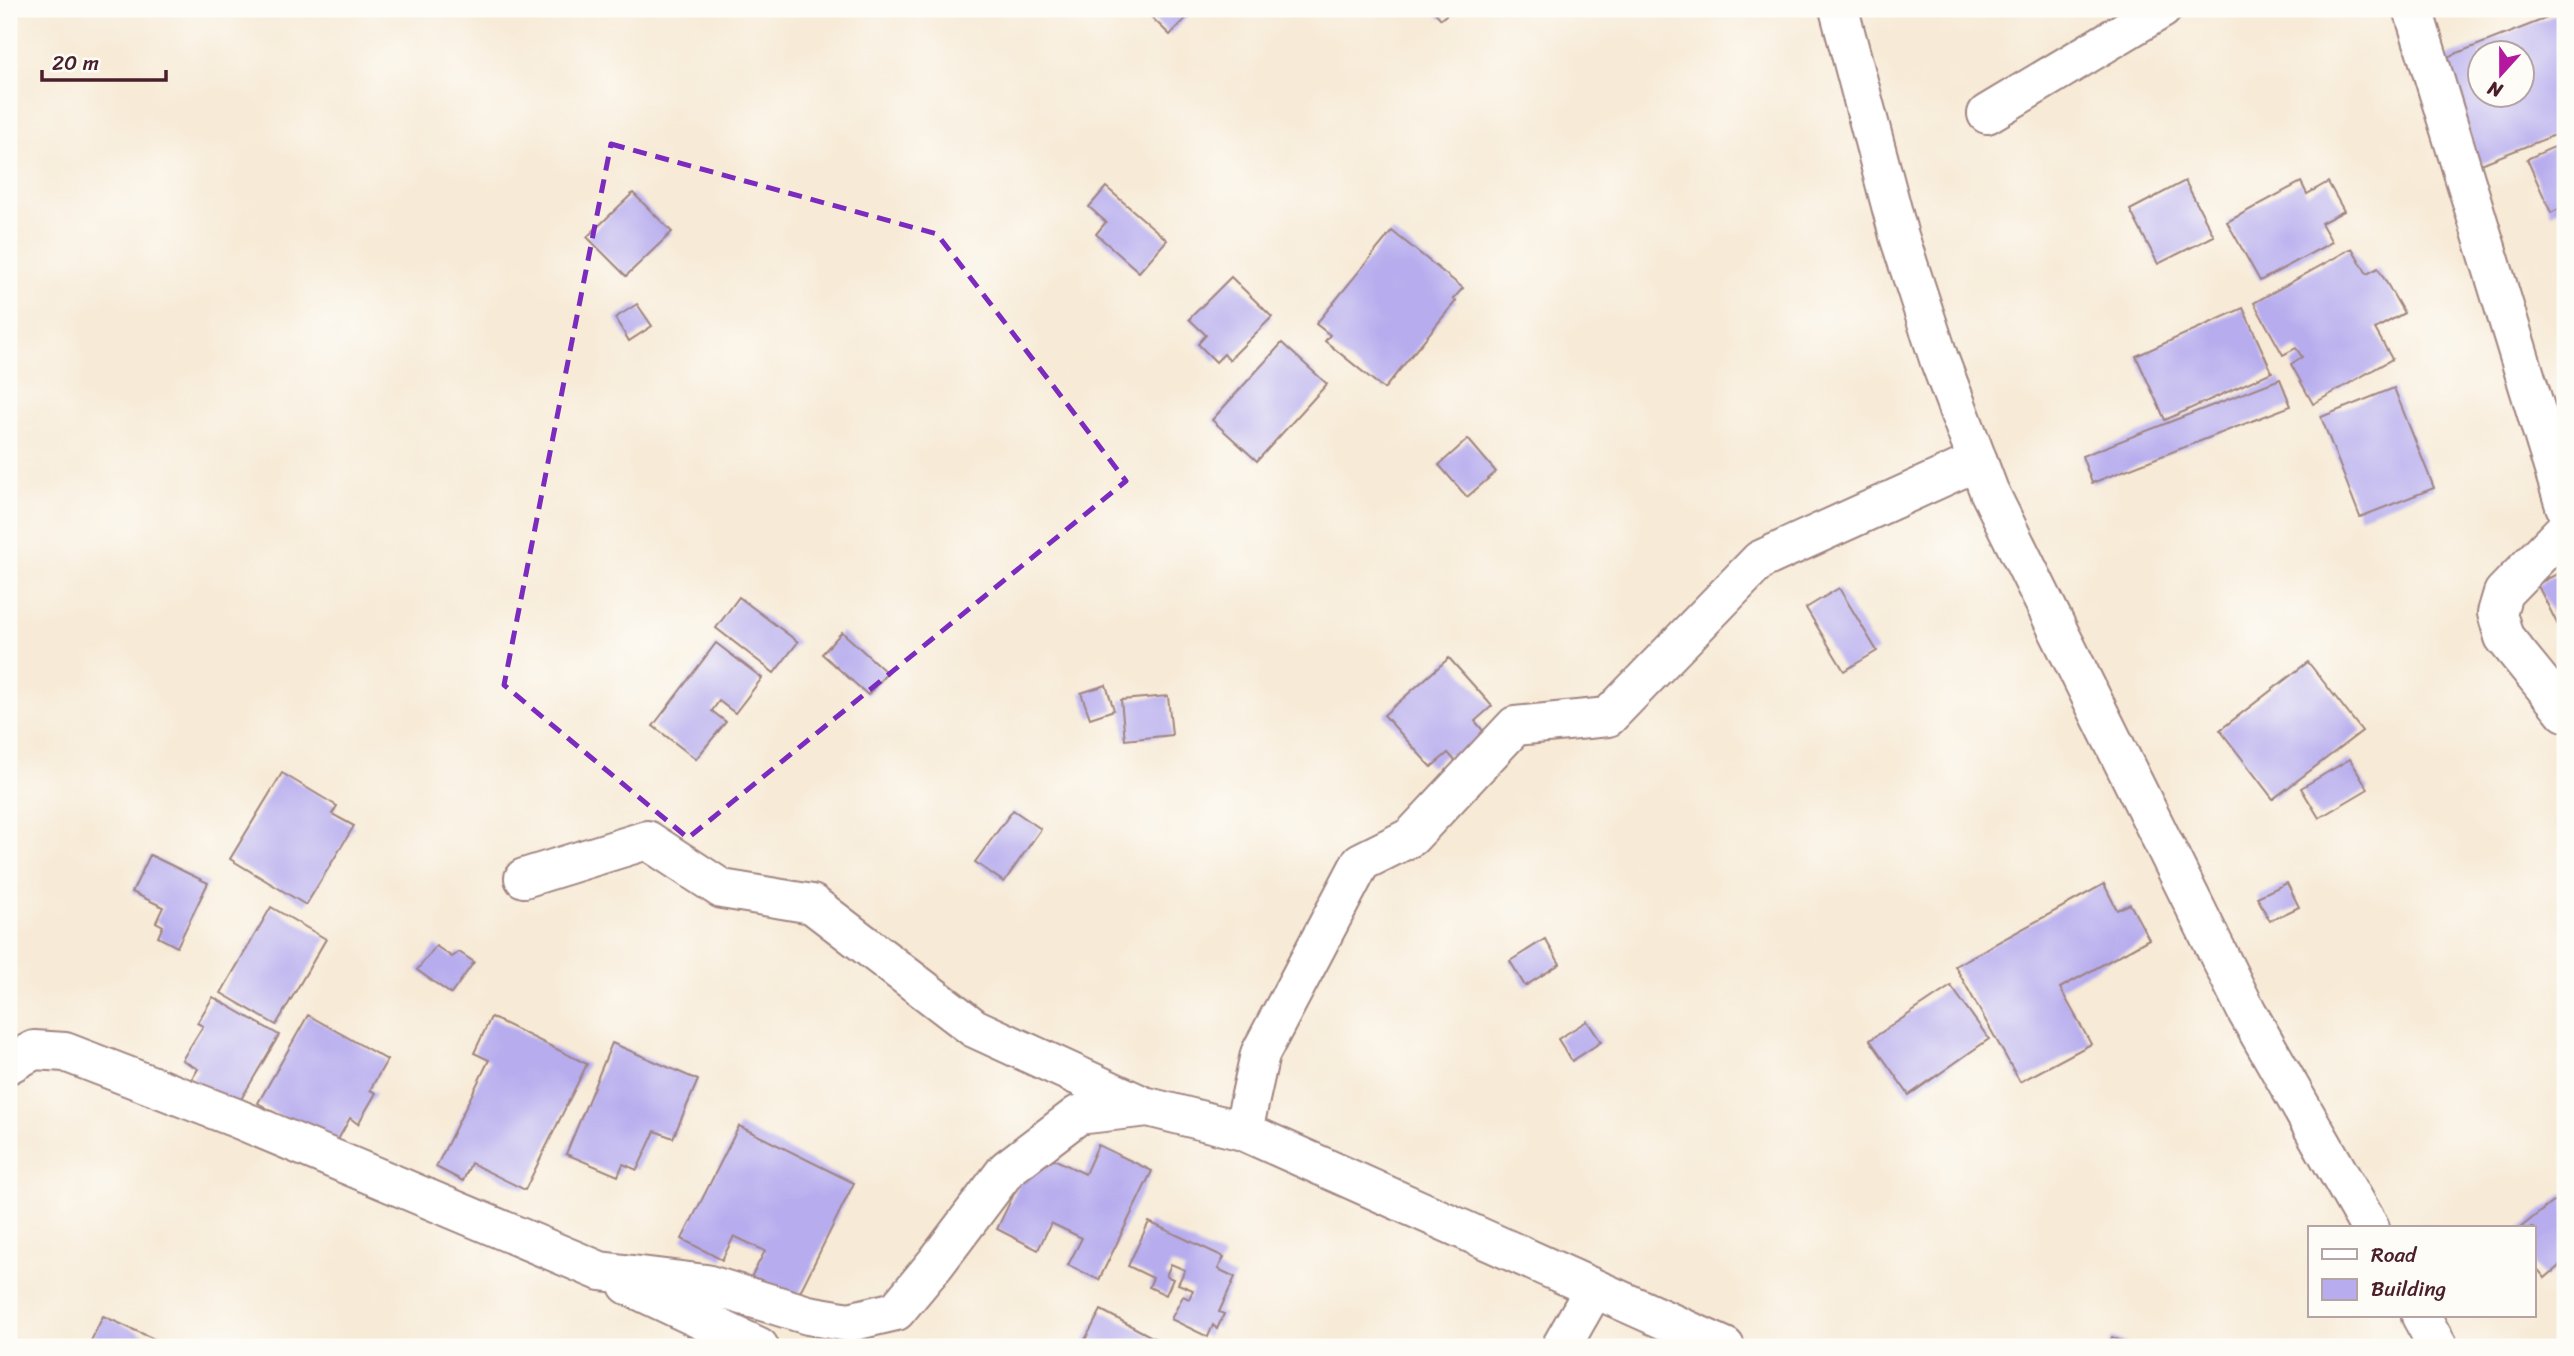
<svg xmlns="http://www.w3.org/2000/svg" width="2574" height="1356" font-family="Sriracha,sans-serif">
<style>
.building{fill:#b7adee;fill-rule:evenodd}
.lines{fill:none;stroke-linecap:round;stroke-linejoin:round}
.minor-casing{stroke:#a08480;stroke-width:42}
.minor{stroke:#fff;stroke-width:38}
.marked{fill:none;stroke:#7b2cbf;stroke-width:5;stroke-dasharray:14 9;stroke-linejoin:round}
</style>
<rect width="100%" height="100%" fill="#fdfcf7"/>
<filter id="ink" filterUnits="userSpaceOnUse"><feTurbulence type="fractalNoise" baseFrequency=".0143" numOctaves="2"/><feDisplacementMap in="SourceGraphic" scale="14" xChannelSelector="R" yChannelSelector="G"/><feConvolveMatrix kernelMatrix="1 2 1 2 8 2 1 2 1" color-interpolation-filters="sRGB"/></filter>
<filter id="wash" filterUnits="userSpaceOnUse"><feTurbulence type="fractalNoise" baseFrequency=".00686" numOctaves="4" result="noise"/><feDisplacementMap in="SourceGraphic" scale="28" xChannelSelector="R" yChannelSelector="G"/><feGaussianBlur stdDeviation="1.57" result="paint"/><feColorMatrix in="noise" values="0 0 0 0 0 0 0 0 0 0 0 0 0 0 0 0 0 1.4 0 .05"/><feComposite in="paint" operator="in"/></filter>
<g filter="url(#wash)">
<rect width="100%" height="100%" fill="#f7ead6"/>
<g id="blocks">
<g class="building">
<polygon points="1143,9 1195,9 1170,35"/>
<polygon points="1432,9 1453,9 1441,19"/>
<path d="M2565 11V131L2481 164 2439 60ZM2480 52H2522V94H2480Z"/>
<polygon points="2565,142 2565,206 2551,213 2527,159"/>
<polygon points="2185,181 2214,236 2158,264 2130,210"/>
<polygon points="2301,182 2307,194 2328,182 2344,211 2321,223 2332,242 2260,281 2227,222"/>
<polygon points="1106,187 1167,240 1139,272 1096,234 1106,222 1089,207"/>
<polygon points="633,193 672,232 626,276 587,237"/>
<polygon points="1392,231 1463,288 1453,299 1456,301 1384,389 1325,341 1330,335 1316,324"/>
<polygon points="2352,248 2367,274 2378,268 2404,313 2375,329 2392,359 2313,404 2291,364 2302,357 2296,348 2283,355 2254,303"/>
<polygon points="1231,277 1272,317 1229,360 1224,354 1216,362 1198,344 1206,335 1189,319"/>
<polygon points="637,304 652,326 629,341 615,318"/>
<polygon points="2243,308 2272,372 2165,420 2136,356"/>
<polygon points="1282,343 1327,384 1257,461 1212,420"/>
<polygon points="2280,379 2291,406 2092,483 2082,456"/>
<polygon points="2394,388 2434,488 2360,517 2321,417"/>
<polygon points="1468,439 1496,472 1467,497 1439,465"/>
<polygon points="2565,570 2565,639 2537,584"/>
<polygon points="1839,588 1877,651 1844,671 1806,608"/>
<polygon points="739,597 798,642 774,673 716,628"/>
<polygon points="842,632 887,673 868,695 822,654"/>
<polygon points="716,643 762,678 735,713 719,701 712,711 726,722 696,759 653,726"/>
<polygon points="1449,658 1492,706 1475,721 1489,738 1458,764 1448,753 1431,767 1384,715"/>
<polygon points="2308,662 2362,731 2273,799 2220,730"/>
<polygon points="1106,685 1114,710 1090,718 1081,693"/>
<polygon points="1168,696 1172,735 1125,740 1121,700"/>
<polygon points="2350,759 2368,789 2319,818 2301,788"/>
<polygon points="282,773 337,806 332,814 354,826 306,905 230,859"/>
<polygon points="1013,810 1041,829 1004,882 975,862"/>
<polygon points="150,855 208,883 177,947 158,937 163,926 156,922 163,907 132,892"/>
<polygon points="2287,883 2299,907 2270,921 2257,897"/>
<polygon points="2104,884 2117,910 2130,904 2149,939 2060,988 2091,1044 2020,1082 1955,966"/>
<polygon points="271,907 326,939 276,1025 221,993"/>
<polygon points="1545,939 1560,964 1525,986 1510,961"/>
<polygon points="436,946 452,957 459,952 474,962 451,994 417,970"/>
<polygon points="1951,986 1989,1039 1909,1095 1870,1040"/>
<polygon points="213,997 279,1035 237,1106 192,1079 198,1069 182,1060 203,1026 197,1023"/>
<polygon points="308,1015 387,1060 370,1090 376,1093 358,1124 350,1118 334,1147 258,1103"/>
<polygon points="491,1017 587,1064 525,1190 471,1163 463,1181 436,1167 489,1060 474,1053"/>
<polygon points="1587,1021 1601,1042 1572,1061 1558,1039"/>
<polygon points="612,1043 698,1080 673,1138 655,1131 637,1170 623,1164 618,1176 566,1154"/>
<polygon points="739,1126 854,1183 795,1302 750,1279 765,1251 734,1236 722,1260 682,1239"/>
<polygon points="1098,1145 1152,1171 1099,1280 1068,1265 1082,1238 1051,1223 1038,1250 997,1229 1035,1150 1085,1174"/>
<polygon points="2565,1192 2565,1261 2545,1278 2534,1265 2534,1228 2520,1228"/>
<polygon points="1149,1222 1224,1257 1218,1269 1235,1277 1219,1312 1224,1314 1217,1329 1213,1325 1208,1337 1171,1319 1183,1296 1189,1299 1193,1290 1178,1284 1185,1270 1171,1264 1166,1276 1173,1279 1166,1295 1149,1287 1153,1278 1128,1266"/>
<polygon points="1101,1310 1171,1347 1081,1347"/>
<polygon points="103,1316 172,1347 88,1347"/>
<polygon points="2112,1337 2135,1347 2108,1347"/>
</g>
</g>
</g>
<g filter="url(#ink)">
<use href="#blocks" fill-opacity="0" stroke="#a08480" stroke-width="2"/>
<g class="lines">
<defs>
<g id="minor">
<polyline points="1839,9 1899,236 1939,359 1989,491 2247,1012 2370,1228"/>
<polyline points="2413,9 2565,506"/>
<polyline points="1987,114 2162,9"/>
<polyline points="2565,529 2503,593 2497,613 2504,637 2565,712"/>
<polyline points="524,878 647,840 722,889 812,904 974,1028 1146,1107"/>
<polyline points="9,1064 34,1050 65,1052 236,1118 600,1271 706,1284 808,1315 849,1322 896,1311 936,1263 1007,1169 1078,1115 1148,1107 1243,1131 1725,1347"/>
<polyline points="1243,1131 1260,1054 1361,862 1411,837 1515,726 1608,717 1760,560 1978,461"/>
<polyline points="628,1285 759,1347"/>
<polyline points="2421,1316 2438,1347"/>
<polyline points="1561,1347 1594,1289"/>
</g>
</defs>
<use href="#minor" class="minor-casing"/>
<use href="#minor" class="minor"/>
</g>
</g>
<path class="marked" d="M611 144 937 234 1126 481 688 838 504 685Z"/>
<rect width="2574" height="1356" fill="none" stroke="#fdfcf7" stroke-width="35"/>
<rect x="2308" y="1226" width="228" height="91" fill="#fdfcf7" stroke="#b5a4a5" stroke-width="2"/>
<rect x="2322" y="1249" width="35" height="10" fill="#ffffff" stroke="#b5a4a5" stroke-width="2"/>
<text x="2371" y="1262" font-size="21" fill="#4a1f2b">Road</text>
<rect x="2322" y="1279" width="35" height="21" fill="#b7adee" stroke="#b5a4a5" stroke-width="2"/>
<text x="2371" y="1296" font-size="21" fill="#4a1f2b">Building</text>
<g transform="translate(2501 74) rotate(201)"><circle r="33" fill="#fdfcf7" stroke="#b5a4a5" stroke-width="2"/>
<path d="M0-5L12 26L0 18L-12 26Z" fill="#b5179e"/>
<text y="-10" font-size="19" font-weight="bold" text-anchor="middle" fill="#4a1f2b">N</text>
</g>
<path d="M42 70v10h124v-10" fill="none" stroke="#4a1f2b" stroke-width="3.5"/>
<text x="52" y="70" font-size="21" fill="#4a1f2b" stroke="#fdfcf7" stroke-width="5" paint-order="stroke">20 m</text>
</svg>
